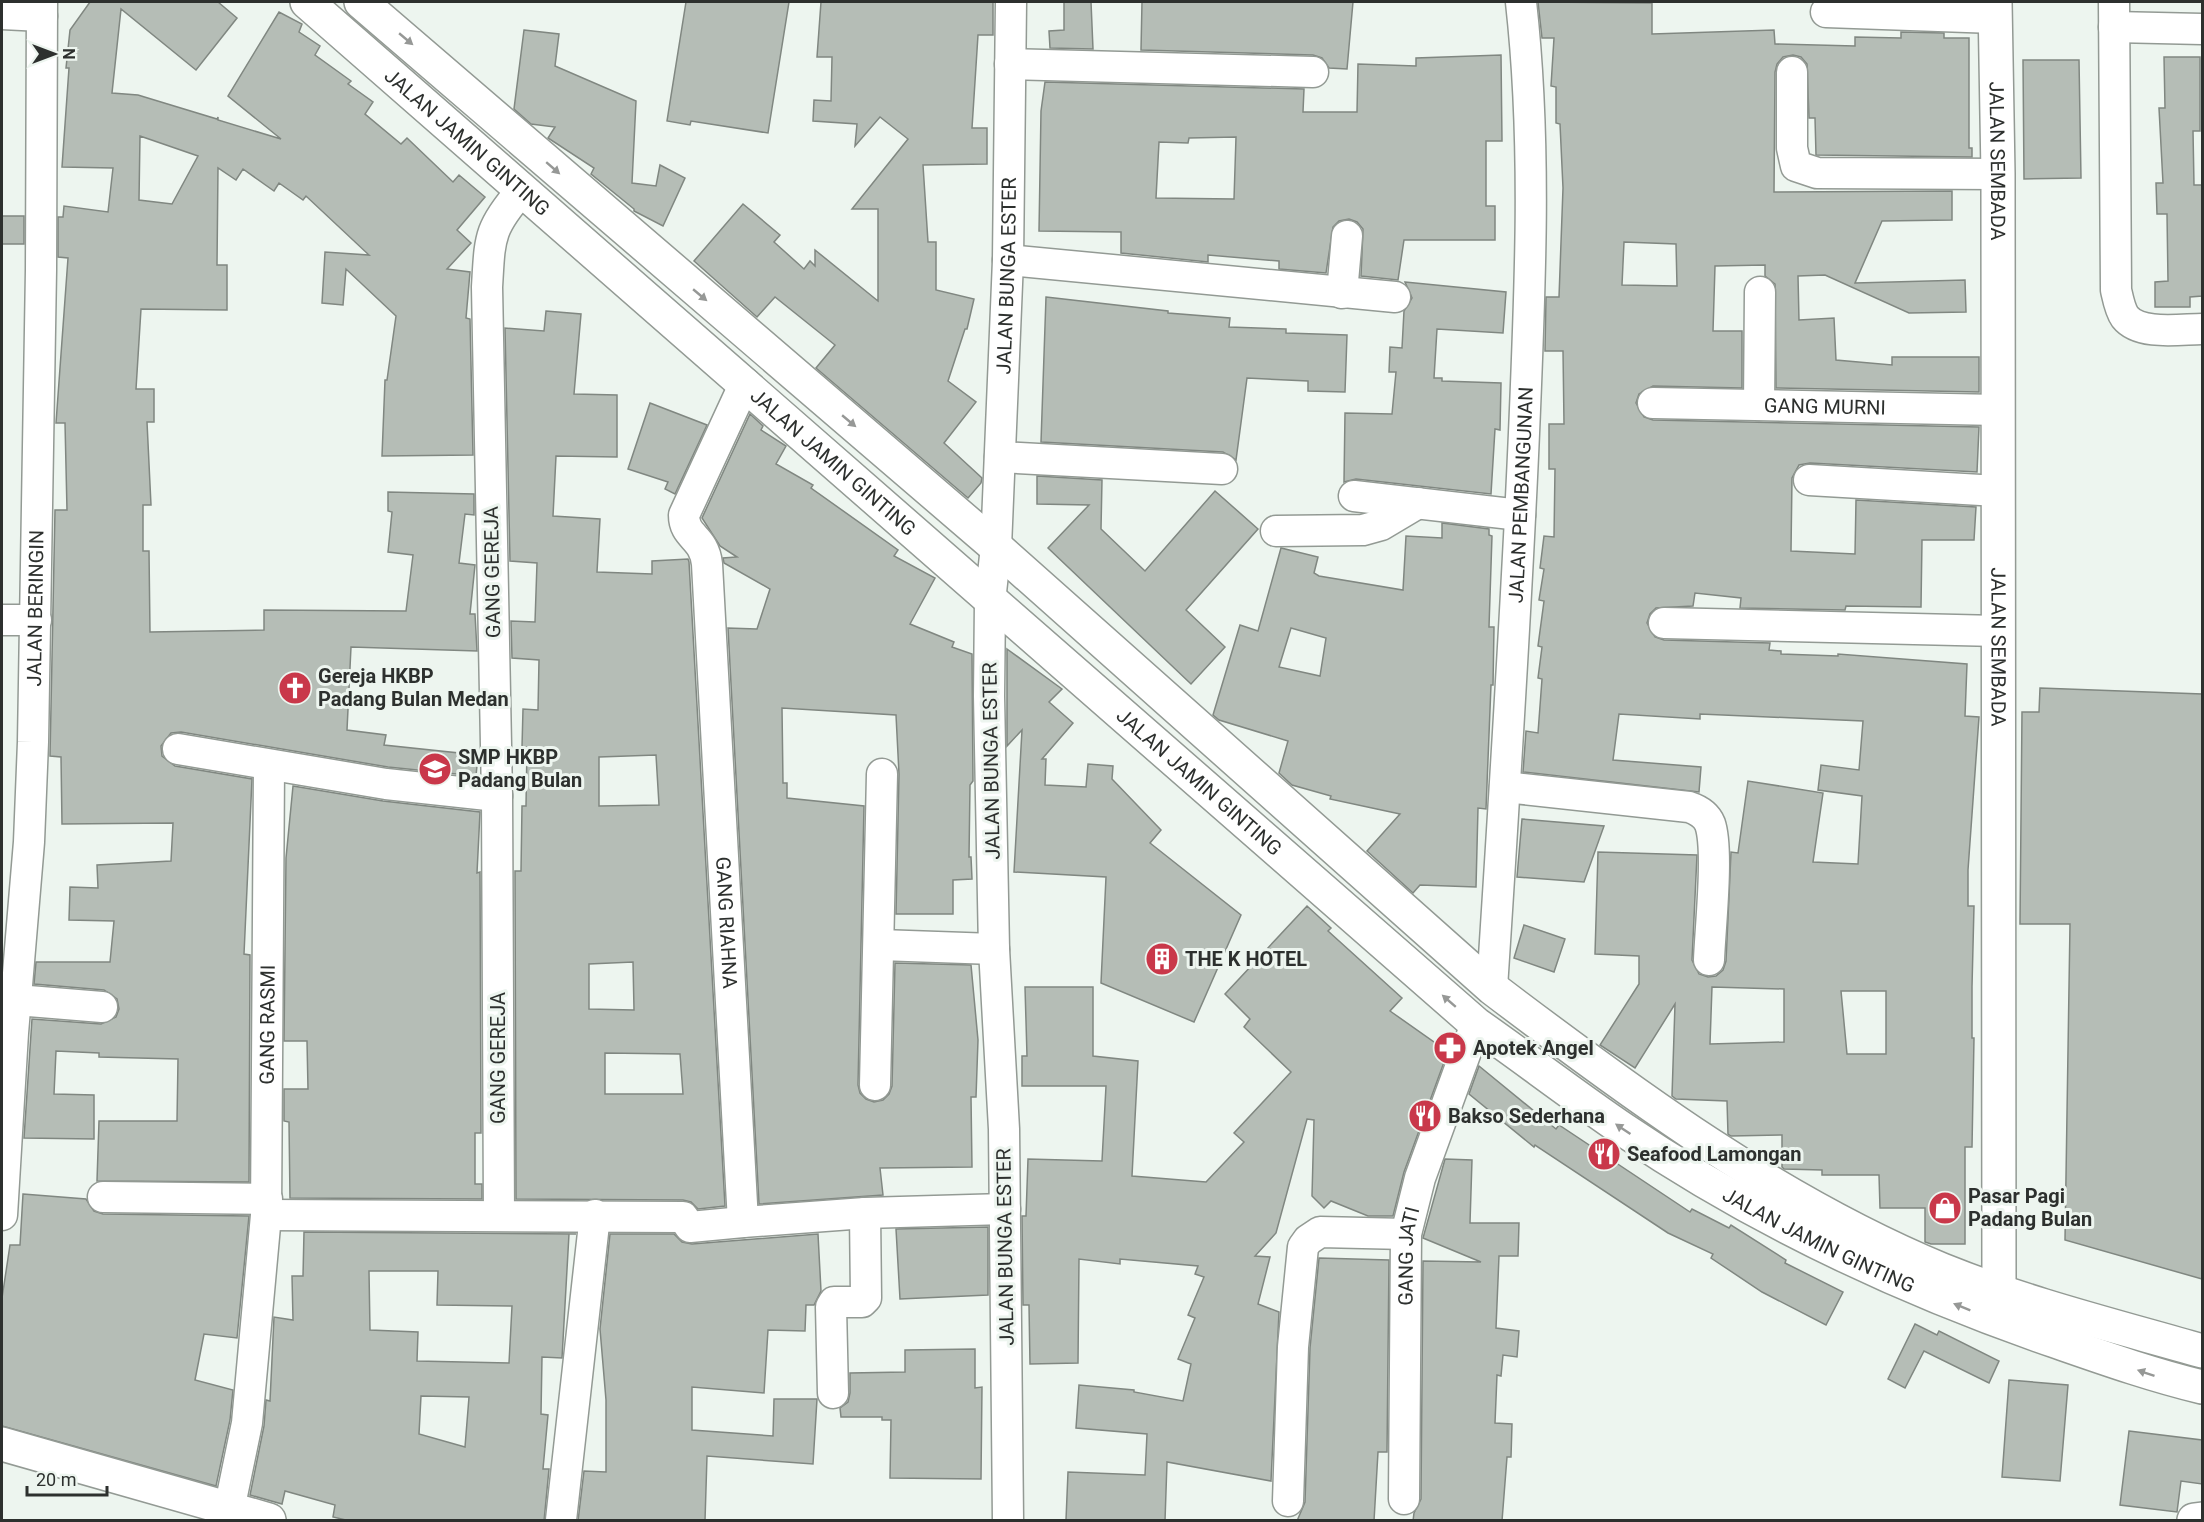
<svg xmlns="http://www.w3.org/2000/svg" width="2204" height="1522" font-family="Roboto,sans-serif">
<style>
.building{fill:#b5bdb6;stroke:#808781;stroke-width:1.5;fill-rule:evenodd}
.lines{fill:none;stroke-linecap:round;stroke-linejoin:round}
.minor-casing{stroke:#939a94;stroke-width:33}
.tertiary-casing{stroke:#939a94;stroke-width:36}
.primary-casing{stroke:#939a94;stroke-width:36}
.minor{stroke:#fff;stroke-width:30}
.tertiary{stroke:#fff;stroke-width:33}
.primary{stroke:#fff;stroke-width:33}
.oneway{fill:#969896}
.labels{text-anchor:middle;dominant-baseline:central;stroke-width:6;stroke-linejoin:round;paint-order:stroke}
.street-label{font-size:20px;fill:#2d302e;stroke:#edf5ef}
.poi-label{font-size:20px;font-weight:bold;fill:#2d302e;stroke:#edf5ef;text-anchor:start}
</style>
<rect width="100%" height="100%" fill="#edf5ef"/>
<g class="building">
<path d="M90 2H218L237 18 196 70 121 9 112 93 138 95 217 119 218 117V120L281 139 228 96 279 12 302 24 299 32 320 46 315 55 351 81 348 84 373 102 365 114 401 144 407 138 453 182 459 175 485 197 457 230 471 243 447 269 470 272 466 318 470 319 473 455 382 456 385 380H387L396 316 346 269 343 305 322 303 325 252 369 255 306 196 303 200 279 183 274 191 243 169 236 180 218 168 217 265H227V310L141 309 136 389H154V422H147L151 505H143V551H149L150 632 264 630V610L406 611 413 555 388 552 392 512 388 511V492L474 494V515L465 514 459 563 475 565 470 614H475L477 651 351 647 347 730 386 735 384 745 478 755 476 776 388 767 181 732 171 733 161 746 162 756 175 766 252 779 244 954 250 955 249 1182 97 1181 99 1121H177L178 1059 99 1057V1053L56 1051 54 1094 94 1095V1139L24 1138 32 1019 101 1024 116 1017 119 1009 117 999 104 990 34 984 36 962H110L114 921 69 920 70 887 98 888 97 865 171 861 173 823 62 824 61 757 50 756 55 510H67L65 423H56L68 258 58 257V217H63L64 206 108 212 113 168 62 167 69 68H66L70 30ZM140 136 198 156 172 204 139 200Z"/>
<polygon points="686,2 789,2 768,133 691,121 690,125 667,121"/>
<polygon points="821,2 993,2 993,35 978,35 972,128 987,128 987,164 923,165 928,242 936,242 936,290 974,299 967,329 965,329 948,381 976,402 944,443 982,478 981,483 968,498 816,368 835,345 775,297 757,317 694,261 743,204 780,235 774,242 804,269 810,261 815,266 815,250 878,301 878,209 852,209 908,139 880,117 855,146 857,124 813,121 814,100 831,101 832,57 817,57"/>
<polygon points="1064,2 1091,2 1093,49 1050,48 1049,31 1064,30"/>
<polygon points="1142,2 1353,2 1347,69 1329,68 1322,58 1313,55 1141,50"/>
<path d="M1538 2 1652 3V34L1774 30 1775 44 1855 46V37L1901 38V32L1944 33V38H1969V148H1972V157L1816 155 1815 118H1809L1807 64 1801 57 1793 55 1783 57 1777 64 1775 72 1774 192 1952 191V220L1882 221 1855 283 1965 280 1966 312 1909 313 1825 275 1798 276 1799 320 1834 318 1836 360 1892 365V357H1979V392L1776 388 1775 284 1765 276V265L1715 266 1713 331H1742V388L1653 386 1639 394 1636 403 1644 417 1653 420 1979 427 1977 472 1810 463 1799 465 1792 478 1791 551 1855 554 1856 500 1976 507 1974 540H1922L1921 607 1846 606 1845 610 1740 608 1741 598 1695 593 1693 606 1656 608 1650 614 1647 623 1655 637 1664 640 1770 643 1769 650 1781 651V654L1838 656V654L1967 664 1965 716 1979 717 1968 870V906H1974L1972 987V1038H1974L1972 1147H1965V1244H1931L1925 1242V1208H1880L1879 1175H1822V1170L1784 1169 1782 1167V1135L1731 1136 1728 1134 1727 1101 1676 1099 1672 1096 1675 1004 1635 1068 1600 1045 1639 984V956L1595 954 1598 852 1697 855 1692 960 1699 974 1708 977 1716 976 1723 970 1726 961 1731 852 1738 853 1748 781 1823 793 1813 862 1858 864 1862 796 1818 790 1821 765 1859 770 1863 721 1700 714V719L1619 714 1613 760 1701 767 1699 792 1523 772 1526 731 1538 733 1542 679 1538 678 1542 647 1538 646 1544 601 1539 600 1544 569 1540 568 1544 536 1554 537 1555 469H1549V424H1564L1563 351H1545L1546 297H1559L1563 188 1560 124 1556 123V87L1551 86 1554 38H1542ZM1624 242 1676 244 1677 286 1622 285ZM1712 987 1784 989V1042L1710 1044ZM1841 991H1886V1054H1847Z"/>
<polygon points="524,30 559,34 555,66 636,101 632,183 656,186 660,165 685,178 663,226 634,211 634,209 591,174 594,168 548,138 555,127 531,124 514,109"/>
<path d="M1501 55 1502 141H1486V206H1495V240H1404L1398 280 1361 276 1363 229 1357 222 1349 219 1339 221 1333 227 1326 273 1279 269V261L1208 255V262L1121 253V232L1039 231 1041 111 1045 82 1304 89 1303 112H1357L1358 64 1416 66V58ZM1236 137 1234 199 1156 198 1159 142 1188 143 1189 138Z"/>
<polygon points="2164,57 2200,57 2200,131 2193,131 2194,185 2202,185 2202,296 2190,297 2190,307 2155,307 2155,282 2168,281 2167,214 2157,214 2156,183 2163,183 2159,108 2165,108"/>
<polygon points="2023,60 2079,60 2081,178 2024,179"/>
<rect x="2" y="216" width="22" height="28"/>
<polygon points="1405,282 1506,292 1503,333 1437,329 1434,378 1442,378 1442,381 1501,383 1500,430 1495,429 1491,494 1356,479 1344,482 1345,413 1392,414 1396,372 1389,372 1390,347 1402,348 1404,311 1412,298"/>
<polygon points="1046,297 1168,311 1168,313 1230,318 1229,327 1286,329 1286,333 1347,335 1345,392 1308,391 1308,381 1247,378 1236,460 1223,452 1041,442"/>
<path d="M546 311 581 314 574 394 617 395V457L556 456 553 516 600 519 597 572 652 574V561L688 559 689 562 725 1206 698 1209 691 1202 683 1200 516 1199 515 871H521L522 806H526L527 747H522L523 709 538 710 539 660 512 658 511 621 535 622 537 563 510 561 505 328 544 331ZM656 755 659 805 599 806V757ZM633 962 634 1010 589 1009V964ZM605 1053 680 1054 683 1094H605Z"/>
<polygon points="650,403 707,425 675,494 665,489 668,482 628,469"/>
<polygon points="750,414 763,426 761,430 786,446 776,464 813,485 811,488 898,550 894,556 935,578 910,624 954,642 952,647 972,654 973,781 970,785 969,857 971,857 972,879 953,880 953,914 896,914 899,774 896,715 782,708 783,783 787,783 787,798 864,806 858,1085 860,1093 866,1099 874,1102 883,1100 889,1094 892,1086 895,963 971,965 978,1040 976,1097 971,1097 972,1167 880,1168 883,1195 759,1204 728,628 757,629 770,589 724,563 723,558 737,557 720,546 702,518"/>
<polygon points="1037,476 1102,480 1101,529 1145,571 1215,491 1258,529 1186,610 1225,647 1191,684 1048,548 1089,505 1037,504"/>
<path d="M1442 523 1489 529V535L1492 536 1489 627H1494L1493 685H1491L1486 809 1478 808 1476 887 1420 885 1413 893 1367 851 1400 814 1330 799 1331 796 1292 785 1279 773 1288 741 1219 720 1213 715 1240 625 1258 631 1281 548 1318 557 1314 573 1319 576 1403 590 1406 536 1442 538ZM1291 628 1326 638 1320 676 1279 667Z"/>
<polygon points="1007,649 1062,689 1049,702 1073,723 1042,759 1046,759 1045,785 1086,787 1088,764 1113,766 1112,779 1161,830 1150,843 1241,915 1194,1022 1101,983 1106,877 1014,872 1022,730 1007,746"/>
<polygon points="2040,688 2202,694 2202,1279 2065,1240 2070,924 2020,924 2022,712 2039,712"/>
<polygon points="293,786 383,801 480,812 477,873 480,872 481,1133 475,1133 475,1184 482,1184 482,1199 290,1198 289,1122 284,1121 284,1089 308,1089 307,1041 284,1041 286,858"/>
<polygon points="1522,819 1604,826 1584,882 1517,877"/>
<polygon points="1307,906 1331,928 1328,931 1402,998 1390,1011 1437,1044 1439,1039 1451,1043 1404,1172 1393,1216 1368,1216 1331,1201 1324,1208 1312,1196 1314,1120 1307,1119 1276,1233 1255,1256 1270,1257 1258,1304 1279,1312 1271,1481 1167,1462 1165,1521 1066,1520 1068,1472 1145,1475 1147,1434 1076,1428 1079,1385 1134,1390 1134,1392 1183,1401 1191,1364 1178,1359 1195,1318 1188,1315 1204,1277 1195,1274 1198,1266 1120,1259 1120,1264 1079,1259 1078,1363 1030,1364 1029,1305 1023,1305 1022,1216 1026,1216 1028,1159 1102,1161 1106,1086 1022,1086 1022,1056 1027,1056 1025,987 1093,987 1093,1056 1138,1061 1132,1176 1206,1182 1244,1142 1234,1133 1291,1072 1244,1027 1250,1019 1225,994"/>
<polygon points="1524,925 1565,939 1554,972 1514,958"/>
<polygon points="1479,1066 1556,1129 1559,1125 1690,1212 1692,1209 1729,1228 1731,1225 1786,1260 1785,1263 1843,1292 1826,1325 1762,1292 1711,1258 1713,1254 1668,1233 1535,1145 1534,1147 1469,1094"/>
<polygon points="1445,1159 1472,1160 1470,1223 1519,1223 1518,1256 1499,1256 1496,1328 1519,1331 1517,1357 1503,1355 1501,1376 1497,1375 1495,1423 1512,1424 1511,1457 1507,1457 1502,1521 1413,1521 1414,1513 1421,1499 1423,1261 1481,1262 1423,1238"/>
<polygon points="23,1194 86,1199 94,1211 103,1214 249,1216 237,1338 204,1334 195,1380 233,1390 230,1420 216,1486 2,1426 2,1298 10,1245 20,1245"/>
<polygon points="988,1227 988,1295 900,1299 896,1229"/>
<path d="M304 1232 576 1234H569L562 1358 542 1357 541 1414 548 1415 543 1469H549L544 1521H350L333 1517 335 1505 285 1491 282 1504 250 1495 264 1426 266 1400 270 1401 274 1317 293 1320 292 1276H303ZM369 1271H438L437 1305 512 1306 509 1363 417 1361 418 1332 370 1330ZM421 1396 469 1397 465 1447 419 1434Z"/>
<polygon points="610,1234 674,1234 682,1242 692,1244 818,1234 821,1291 814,1305 806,1305 805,1331 768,1330 764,1393 692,1387 692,1430 773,1436 774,1399 817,1399 813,1464 707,1456 705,1521 578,1521 584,1471 606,1472 606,1400 600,1329"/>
<polygon points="1319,1258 1389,1260 1387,1452 1378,1452 1374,1521 1297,1521 1305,1502 1310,1348"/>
<polygon points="1915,1324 1937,1335 1939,1331 1999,1361 1989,1383 1924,1351 1905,1388 1888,1379"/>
<polygon points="975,1349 975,1388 982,1387 981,1479 890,1478 891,1420 882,1420 882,1417 841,1417 840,1408 848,1402 850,1393 850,1373 905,1372 905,1350"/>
<polygon points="2009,1380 2068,1385 2060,1481 2002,1477"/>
<polygon points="2129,1431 2202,1440 2202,1484 2181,1481 2177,1512 2120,1505"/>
</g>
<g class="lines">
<defs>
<g id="minor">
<path d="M2114 2 2116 290C2118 299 2120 310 2125 317 2140 336 2181 329 2202 329"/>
<polyline points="1826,12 1995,18"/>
<polyline points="2,14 42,16"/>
<polyline points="2114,27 2202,29"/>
<polyline points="1010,64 1313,72"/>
<polyline points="1792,72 1792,148 1796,166 1817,173 1998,174"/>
<polyline points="1008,260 1395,297"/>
<polyline points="1342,293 1347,236"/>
<path id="s1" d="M745 383 684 515C684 538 704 536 707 564L743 1222 865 1213 1005 1209"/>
<path id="s2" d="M1653 403 1998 410"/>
<polyline points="1759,405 1760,292"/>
<polyline points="1000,457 1222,469"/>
<polyline points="1809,480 1998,491"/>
<polyline points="1354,496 1520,515"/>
<polyline points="1276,531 1363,530 1381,525 1418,503"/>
<polyline points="2,620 36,620"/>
<polyline points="1664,623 1998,631"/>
<polyline points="178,749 386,784 497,796"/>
<path d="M1505 787 1689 807C1698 810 1706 814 1710 824 1719 850 1710 930 1709 960"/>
<polyline points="880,945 994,949"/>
<path id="s3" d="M1492 988C1504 803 1516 618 1524 433 1530 290 1537 145 1521 2"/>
<polyline points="16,1000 102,1007"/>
<polyline points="875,1085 882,774"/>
<polyline points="103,1197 267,1199"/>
<path id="s4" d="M2 1215 13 1033 29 842 33 742 41 270 42 2"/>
<polyline points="266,1215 683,1217 690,1227 743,1222"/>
<path d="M499 1215 497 796 487 287C490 238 488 229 522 190"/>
<polyline points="833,1393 831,1307 834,1302 862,1302 866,1298 865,1213"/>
<path id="s5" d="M1404 1499 1406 1234 1420 1178 1476 1024"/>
<polyline points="1288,1501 1293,1347 1303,1247 1308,1240 1320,1232 1406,1234"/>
<path id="s6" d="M229 1510 247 1423 266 1215 269 766"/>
<polyline points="561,1520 595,1215"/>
<path id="s7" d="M1008 1520 1004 1129 994 949 989 696 990 601 996 547 1008 260 1011 2"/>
</g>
<g id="tertiary">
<path id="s8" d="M1995 2 1998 174 1999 1292"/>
<polyline points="2,1444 269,1520"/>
<polyline points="2194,1520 2202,1519"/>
</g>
<g id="primary">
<path id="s9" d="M307 2 1476 1024C1526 1059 1574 1096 1624 1130 1757 1220 1904 1289 2055 1341 2104 1358 2152 1375 2202 1387"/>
<path d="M361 2 996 547 1492 988C1633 1095 1778 1202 1942 1270 2026 1304 2115 1326 2202 1351"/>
</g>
</defs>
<use href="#minor" class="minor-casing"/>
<use href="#tertiary" class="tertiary-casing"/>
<use href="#primary" class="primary-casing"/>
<use href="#minor" class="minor"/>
<use href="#tertiary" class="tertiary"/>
<use href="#primary" class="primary"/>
</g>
<defs><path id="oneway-solid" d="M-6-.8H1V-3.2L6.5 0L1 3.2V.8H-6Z" transform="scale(1.5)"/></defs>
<g class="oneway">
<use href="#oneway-solid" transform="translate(406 39) rotate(40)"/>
<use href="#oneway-solid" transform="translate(553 168) rotate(41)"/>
<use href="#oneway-solid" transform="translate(700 295) rotate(40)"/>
<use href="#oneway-solid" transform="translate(849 421) rotate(40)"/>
<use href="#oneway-solid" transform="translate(1449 1001) rotate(-139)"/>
<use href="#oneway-solid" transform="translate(1623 1129) rotate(-146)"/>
<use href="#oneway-solid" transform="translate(1962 1307) rotate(-158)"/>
<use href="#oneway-solid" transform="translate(2146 1373) rotate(-161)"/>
</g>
<defs>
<symbol id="church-disc" viewBox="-11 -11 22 22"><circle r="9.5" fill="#c9384a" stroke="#edf5ef"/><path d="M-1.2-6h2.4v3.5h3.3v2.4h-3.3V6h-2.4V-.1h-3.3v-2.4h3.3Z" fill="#fff"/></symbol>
<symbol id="school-disc" viewBox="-11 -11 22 22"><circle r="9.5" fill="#c9384a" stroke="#edf5ef"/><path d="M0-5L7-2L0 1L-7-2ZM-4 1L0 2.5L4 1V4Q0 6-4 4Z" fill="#fff"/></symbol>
<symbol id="building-disc" viewBox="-11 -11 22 22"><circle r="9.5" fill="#c9384a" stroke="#edf5ef"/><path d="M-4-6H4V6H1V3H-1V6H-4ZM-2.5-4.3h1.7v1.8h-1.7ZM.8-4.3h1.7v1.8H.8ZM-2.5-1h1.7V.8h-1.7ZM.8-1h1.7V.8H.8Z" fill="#fff"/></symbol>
<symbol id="pharmacy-disc" viewBox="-11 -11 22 22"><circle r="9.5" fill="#c9384a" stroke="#edf5ef"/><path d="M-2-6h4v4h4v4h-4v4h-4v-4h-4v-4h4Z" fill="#fff"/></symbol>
<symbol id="restaurant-disc" viewBox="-11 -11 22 22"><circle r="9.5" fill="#c9384a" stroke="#edf5ef"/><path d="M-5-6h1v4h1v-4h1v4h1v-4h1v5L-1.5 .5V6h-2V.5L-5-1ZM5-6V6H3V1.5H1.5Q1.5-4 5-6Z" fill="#fff"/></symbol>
<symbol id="shop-disc" viewBox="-11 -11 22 22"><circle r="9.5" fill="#c9384a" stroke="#edf5ef"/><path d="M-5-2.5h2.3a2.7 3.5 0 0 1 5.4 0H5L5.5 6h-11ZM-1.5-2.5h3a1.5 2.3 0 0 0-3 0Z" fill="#fff"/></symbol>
</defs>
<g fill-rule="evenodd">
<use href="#church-disc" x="276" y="669" width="38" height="38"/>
<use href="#school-disc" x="416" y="750" width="38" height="38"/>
<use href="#building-disc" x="1143" y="940" width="38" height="38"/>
<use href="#pharmacy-disc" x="1431" y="1029" width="38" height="38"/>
<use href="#restaurant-disc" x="1406" y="1097" width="38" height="38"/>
<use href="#restaurant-disc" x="1585" y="1135" width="38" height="38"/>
<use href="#shop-disc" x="1926" y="1189" width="38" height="38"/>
</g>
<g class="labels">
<g class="street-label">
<text stroke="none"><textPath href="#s9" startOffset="213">JALAN JAMIN GINTING</textPath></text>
<text stroke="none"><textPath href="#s8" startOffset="159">JALAN SEMBADA</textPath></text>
<text stroke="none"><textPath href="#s7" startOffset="1245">JALAN BUNGA ESTER</textPath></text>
<text stroke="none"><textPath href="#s2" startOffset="172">GANG MURNI</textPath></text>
<text stroke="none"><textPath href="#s9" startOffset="699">JALAN JAMIN GINTING</textPath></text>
<text stroke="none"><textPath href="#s3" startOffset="494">JALAN PEMBANGUNAN</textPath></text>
<text transform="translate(492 572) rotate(-91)">GANG GEREJA</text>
<text stroke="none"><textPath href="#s4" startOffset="608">JALAN BERINGIN</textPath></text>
<text stroke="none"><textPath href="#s8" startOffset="645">JALAN SEMBADA</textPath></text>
<text transform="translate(991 761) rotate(-91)">JALAN BUNGA ESTER</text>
<text stroke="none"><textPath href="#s9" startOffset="1185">JALAN JAMIN GINTING</textPath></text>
<text stroke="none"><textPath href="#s1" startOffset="560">GANG RIAHNA</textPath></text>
<text stroke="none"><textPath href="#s6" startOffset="488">GANG RASMI</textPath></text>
<text transform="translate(498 1058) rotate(-90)">GANG GEREJA</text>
<text stroke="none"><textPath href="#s9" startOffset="1959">JALAN JAMIN GINTING</textPath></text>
<text transform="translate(1005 1247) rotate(-91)">JALAN BUNGA ESTER</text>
<text stroke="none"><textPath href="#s5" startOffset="243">GANG JATI</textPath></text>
</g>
<g class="poi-label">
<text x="318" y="676">Gereja HKBP<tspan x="318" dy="23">Padang Bulan Medan</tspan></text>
<text x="458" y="757">SMP HKBP<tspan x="458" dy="23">Padang Bulan</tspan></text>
<text x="1185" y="959">THE K HOTEL</text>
<text x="1473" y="1048">Apotek Angel</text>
<text x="1448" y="1116">Bakso Sederhana</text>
<text x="1627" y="1154">Seafood Lamongan</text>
<text x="1968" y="1196">Pasar Pagi<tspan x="1968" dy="23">Padang Bulan</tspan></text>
</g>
</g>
<rect width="2204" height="1522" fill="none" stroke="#2d302e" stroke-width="6"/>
<g transform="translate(54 54) rotate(90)" stroke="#edf5ef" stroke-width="4.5" paint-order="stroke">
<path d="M0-4.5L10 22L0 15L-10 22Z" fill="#2d302e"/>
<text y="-9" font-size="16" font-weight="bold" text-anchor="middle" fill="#2d302e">N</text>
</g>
<path d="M27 1486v9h80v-9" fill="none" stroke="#2d302e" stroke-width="3"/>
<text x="36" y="1486" font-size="18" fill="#2d302e" stroke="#edf5ef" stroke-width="4.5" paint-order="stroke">20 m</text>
</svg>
